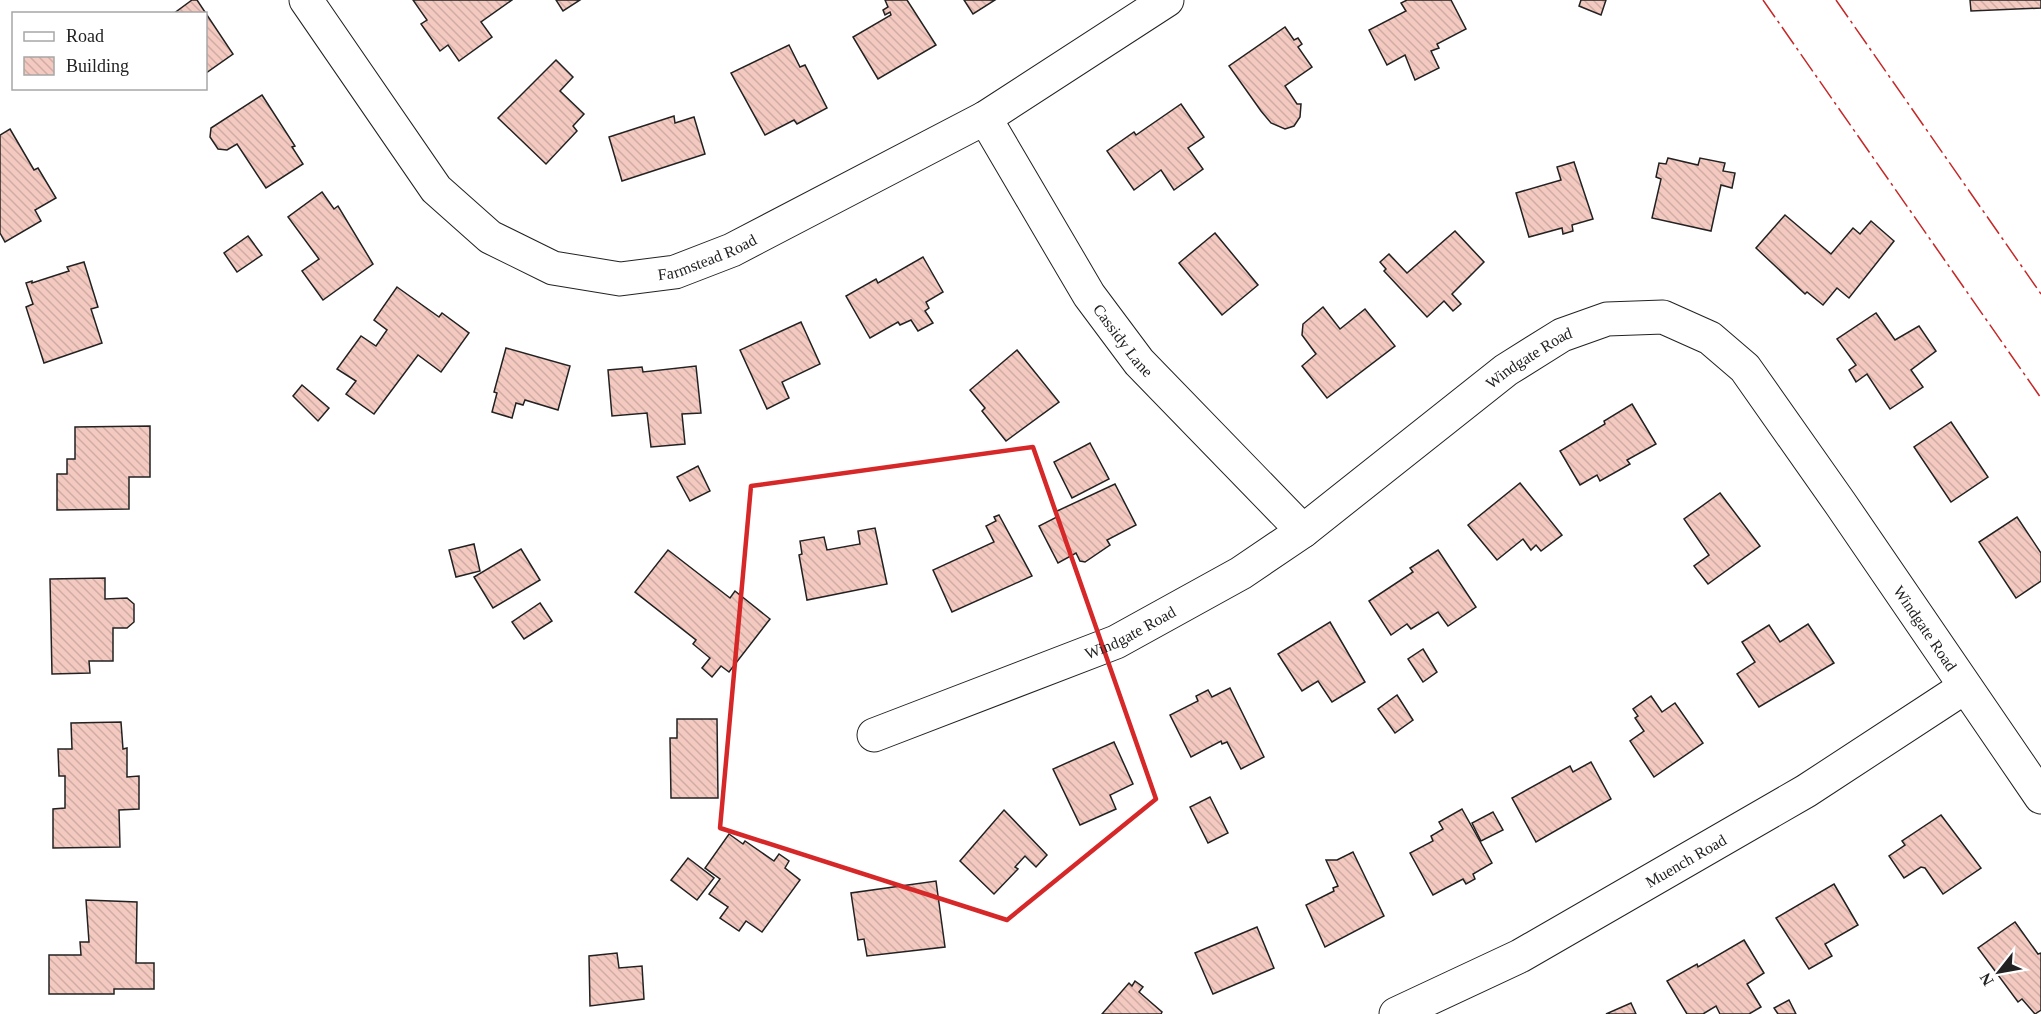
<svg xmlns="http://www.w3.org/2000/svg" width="2041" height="1014" font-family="Georgia,serif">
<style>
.building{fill:url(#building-back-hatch);stroke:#222;stroke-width:1.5}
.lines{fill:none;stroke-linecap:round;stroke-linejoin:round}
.minor-casing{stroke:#222;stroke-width:35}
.minor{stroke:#fff;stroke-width:33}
.power{stroke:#c62828;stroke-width:1.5;stroke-dasharray:21 4.5 3 4.5;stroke-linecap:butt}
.marked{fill:none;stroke:#d62828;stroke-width:4.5;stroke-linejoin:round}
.labels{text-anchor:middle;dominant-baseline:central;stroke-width:4.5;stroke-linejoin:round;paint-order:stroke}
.street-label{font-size:16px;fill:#222;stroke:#fff}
</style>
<defs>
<pattern id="building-back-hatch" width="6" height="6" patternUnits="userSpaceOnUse" patternTransform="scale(1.5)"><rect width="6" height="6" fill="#f3c9c0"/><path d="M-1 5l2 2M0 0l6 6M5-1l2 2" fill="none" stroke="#d0aca5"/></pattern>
</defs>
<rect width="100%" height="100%" fill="#fff"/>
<g class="building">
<polygon points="192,0 197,0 233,54 206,73 206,14 173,14"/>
<polygon points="413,0 512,0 481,22 492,37 459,61 448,45 440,51 421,24 427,20"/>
<polygon points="556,0 580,0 563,11"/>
<polygon points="885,0 907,0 936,45 878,79 853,37 891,15 890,12 885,15 883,10 888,7"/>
<polygon points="964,0 995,0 973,14"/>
<polygon points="1407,0 1451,0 1466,29 1437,44 1439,48 1431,51 1439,68 1415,80 1405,55 1387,65 1369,30 1406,11 1401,3"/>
<polygon points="1581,0 1606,0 1601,15 1579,6"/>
<polygon points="1970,0 2041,0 2041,8 1971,11"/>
<polygon points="1285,27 1294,40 1298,38 1302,44 1298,47 1312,67 1285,86 1297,104 1301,104 1300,117 1294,126 1285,129 1271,123 1261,111 1229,66"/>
<polygon points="789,45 800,67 805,65 827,108 797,124 794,120 765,135 731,73"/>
<polygon points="556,60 573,77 560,91 584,114 573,126 577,131 546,164 498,118"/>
<polygon points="262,95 295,146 292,147 303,164 266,188 237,144 227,150 218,149 210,137 211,128"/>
<polygon points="1181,104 1204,137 1188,148 1203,169 1174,190 1161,170 1134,190 1107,151 1134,132 1136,135"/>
<polygon points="674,116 675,123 694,117 705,154 622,181 609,137"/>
<polygon points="10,129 34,170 38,168 56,198 35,210 41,221 5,242 0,233 0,135"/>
<polygon points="1668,158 1698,165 1700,158 1725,163 1723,171 1735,173 1732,188 1721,185 1711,231 1652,218 1661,179 1656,177 1659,163 1666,164"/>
<polygon points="1574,162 1593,219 1572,225 1573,231 1563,234 1562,228 1529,237 1516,193 1561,180 1557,167"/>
<polygon points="322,192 334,209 338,206 373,264 323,300 302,271 319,259 288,217"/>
<polygon points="1785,215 1831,254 1853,228 1860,234 1871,221 1894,241 1849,298 1837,288 1823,305 1807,292 1805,294 1756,248"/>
<polygon points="1455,231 1484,262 1452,294 1461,304 1453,311 1444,301 1427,317 1384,271 1386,269 1380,262 1389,254 1407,273"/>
<polygon points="1215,233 1258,285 1222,315 1179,263"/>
<polygon points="248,236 262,255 237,272 224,253"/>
<polygon points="923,257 943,292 926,302 929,308 925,311 933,323 918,331 911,320 900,325 898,322 870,338 846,296 876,279 878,283"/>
<polygon points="84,262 98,307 91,309 102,343 44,363 26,307 33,304 26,283 32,281 32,283 69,271 67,267"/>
<polygon points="397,287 439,317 442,313 469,333 441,372 418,355 374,414 346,394 356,381 337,369 361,336 376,346 387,330 374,320"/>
<polygon points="1323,307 1340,329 1365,309 1395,346 1327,398 1302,366 1316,354 1302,335 1303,324"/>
<polygon points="1876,313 1895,340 1919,326 1936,351 1911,370 1923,387 1890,409 1867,374 1856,382 1849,370 1856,365 1837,339"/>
<polygon points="801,322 820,364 782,382 789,398 767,409 740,350"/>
<polygon points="506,348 570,366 558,410 525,400 523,405 516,403 512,418 492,412 497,393 494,392"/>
<polygon points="1017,350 1059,402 1006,441 982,411 985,408 970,390"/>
<polygon points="696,366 701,413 682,414 685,444 651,447 647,413 612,416 608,370 642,367 643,372"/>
<polygon points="302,385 329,408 318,421 293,396"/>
<polygon points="1632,404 1656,444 1627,460 1630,464 1600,481 1597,475 1580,485 1560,451 1605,424 1604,421"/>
<polygon points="1951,422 1988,477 1951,502 1914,447"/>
<polygon points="150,426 150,477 129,477 129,509 57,510 57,474 67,474 67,459 75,459 75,427"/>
<polygon points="1090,443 1109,479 1072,498 1054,462"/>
<polygon points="698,466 710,491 690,501 677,477"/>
<polygon points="1520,483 1562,535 1541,551 1536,545 1531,550 1523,539 1497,560 1468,525"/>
<polygon points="1115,484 1136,525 1107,540 1110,545 1085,562 1080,561 1076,553 1058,563 1039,526 1057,517 1055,512"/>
<polygon points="1720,493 1760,546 1708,584 1694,566 1709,555 1684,519"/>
<polygon points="999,515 1032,576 952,612 933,570 994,542 986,526 996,521 994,517"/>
<polygon points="2017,517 2041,553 2041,581 2016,598 1979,542"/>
<polygon points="875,528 887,584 807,600 799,555 802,554 800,541 824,537 827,550 860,544 858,531"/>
<polygon points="474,544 480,571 456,577 449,550"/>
<polygon points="521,549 540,580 493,608 474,577"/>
<polygon points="668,550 730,598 735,591 770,619 729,672 721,666 712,677 702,668 710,658 693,644 696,640 635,592"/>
<polygon points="1438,550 1476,607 1448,626 1438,612 1411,629 1407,624 1391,635 1369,601 1413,572 1410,568"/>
<polygon points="105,578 105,599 127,598 134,604 134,622 127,628 113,628 113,661 89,661 90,673 52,674 50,579"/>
<polygon points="540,603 552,621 524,639 512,622"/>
<polygon points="1330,622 1365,682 1332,702 1318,681 1302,691 1278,654"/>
<polygon points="1808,624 1834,663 1759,707 1737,674 1755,662 1742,642 1769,625 1780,642"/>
<polygon points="1423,649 1437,672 1423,682 1408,659"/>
<polygon points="1230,688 1264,757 1241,769 1227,742 1222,744 1221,741 1191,757 1170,715 1198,701 1196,696 1208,690 1212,697"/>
<polygon points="1397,695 1413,720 1395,733 1378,709"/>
<polygon points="1651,696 1662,712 1675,703 1703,743 1654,777 1630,741 1644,731 1635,718 1638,716 1633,709"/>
<polygon points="677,719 717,719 718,798 671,798 670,738 677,738"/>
<polygon points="121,722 123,749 127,748 127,777 139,776 139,809 119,810 120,847 53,848 53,809 65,808 65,776 59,776 58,749 72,749 71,723"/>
<polygon points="1114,742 1133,784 1110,795 1116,809 1080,825 1053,769"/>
<polygon points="1591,762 1611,799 1536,842 1512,798 1570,766 1573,772"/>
<polygon points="1210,797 1228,833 1208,843 1190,807"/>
<polygon points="1462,809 1492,863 1473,874 1475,879 1466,884 1463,879 1433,895 1410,853 1433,841 1431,836 1443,829 1439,822"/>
<polygon points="1004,810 1047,855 1036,867 1025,856 1015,867 1018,869 994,894 960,861"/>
<polygon points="1493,812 1503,830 1481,841 1472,823"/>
<polygon points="1941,815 1981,868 1943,894 1925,868 1921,867 1904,878 1889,856 1905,845 1902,841"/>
<polygon points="729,834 743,844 745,841 774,861 779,854 789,861 785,868 800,880 762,932 746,921 739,931 720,918 728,907 709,894 720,879 705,868"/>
<polygon points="1353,852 1384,916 1325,947 1306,905 1334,891 1333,888 1338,886 1326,860 1337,860"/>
<polygon points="688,858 714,878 697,900 671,880"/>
<polygon points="936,881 945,947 867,956 864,939 858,940 851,893"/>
<polygon points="1834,884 1858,925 1825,944 1832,956 1809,969 1776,918"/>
<polygon points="86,900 137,902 136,963 154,963 154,989 114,989 114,994 49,994 49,955 81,955 80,942 89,942"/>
<polygon points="2015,922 2038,954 2041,953 2041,1010 2035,1014 2022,999 2018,1002 1978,948"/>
<polygon points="1257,927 1274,968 1213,994 1195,953"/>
<polygon points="1744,940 1764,973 1747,984 1761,1007 1749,1014 1720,1014 1716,1006 1703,1014 1687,1014 1667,981 1697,964 1698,967"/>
<polygon points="617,953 619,968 642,966 644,999 590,1006 589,956"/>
<polygon points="1135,981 1143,987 1139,992 1162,1012 1161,1014 1102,1014 1129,983 1132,986"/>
<polygon points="1789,1000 1796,1014 1778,1014 1774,1008"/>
<polygon points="1631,1003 1636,1014 1606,1014"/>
</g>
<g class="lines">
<defs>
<g id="minor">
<path id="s1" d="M306 0 436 189 490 237 553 268 620 279 675 272 732 250 985 118 1167 0"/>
<path id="s2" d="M985 118 1089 295 1139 362 1303 531"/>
<path id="s3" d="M874 735 1116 642 1241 573 1303 531 1506 370 1562 335 1607 319 1663 317 1710 338 1745 368 1840 503 2041 797"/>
<path id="s4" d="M1396 1014 1520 956 1806 791 1965 687"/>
</g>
</defs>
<use href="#minor" class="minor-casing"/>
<use href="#minor" class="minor"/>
<g class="power">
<polyline points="1763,0 2041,398"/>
<polyline points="1836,0 2041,294"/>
</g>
</g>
<path class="marked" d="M1033 447 1156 799 1007 920 720 828 751 486Z"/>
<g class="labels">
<g class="street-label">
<text stroke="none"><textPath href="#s1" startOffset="530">Farmstead Road</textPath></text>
<text stroke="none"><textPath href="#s2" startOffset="262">Cassidy Lane</textPath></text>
<text stroke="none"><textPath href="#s3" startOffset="762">Windgate Road</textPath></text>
<text stroke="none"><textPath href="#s3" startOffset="1320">Windgate Road</textPath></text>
<text stroke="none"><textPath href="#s3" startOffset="276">Windgate Road</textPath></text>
<text stroke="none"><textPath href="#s4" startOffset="328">Muench Road</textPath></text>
</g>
</g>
<rect x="12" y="12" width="195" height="78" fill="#ffffff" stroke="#a7a7a7" stroke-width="1.5"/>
<rect x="24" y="32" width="30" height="9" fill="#ffffff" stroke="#a7a7a7" stroke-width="1.5"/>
<text x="66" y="42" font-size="18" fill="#222222">Road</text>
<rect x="24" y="57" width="30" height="18" fill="url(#building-back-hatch)" stroke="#a7a7a7" stroke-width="1.5"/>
<text x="66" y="72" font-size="18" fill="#222222">Building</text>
<g transform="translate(1999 972) rotate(239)" stroke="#ffffff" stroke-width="4.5" paint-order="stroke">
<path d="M0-4.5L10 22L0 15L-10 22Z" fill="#222222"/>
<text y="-9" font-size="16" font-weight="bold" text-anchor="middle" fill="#222222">N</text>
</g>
</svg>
